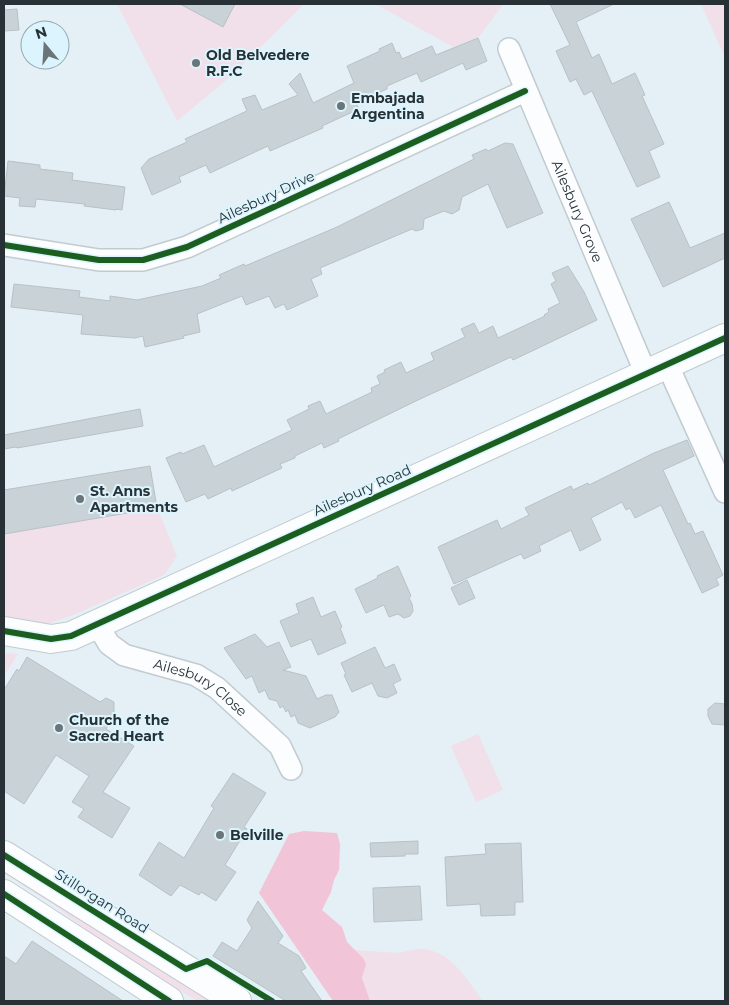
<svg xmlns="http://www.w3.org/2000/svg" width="729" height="1005" font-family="Montserrat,sans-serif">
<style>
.green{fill:#f1dfe9}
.forest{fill:#f2c4d8}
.building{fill:#c8d2d7;stroke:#b7c1c6}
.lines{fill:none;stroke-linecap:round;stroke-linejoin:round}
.street-casing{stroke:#c2cbd0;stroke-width:24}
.secondary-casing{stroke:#c2cbd0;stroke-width:30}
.street{stroke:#fbfdfe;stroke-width:21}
.secondary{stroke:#fbfdfe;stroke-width:28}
.cycleway-casing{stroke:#dcf4fe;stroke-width:9}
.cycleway{stroke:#1b5e20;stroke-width:6}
.poi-dot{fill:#6a7479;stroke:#dcf4fe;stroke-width:2}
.labels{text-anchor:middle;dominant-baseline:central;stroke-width:4;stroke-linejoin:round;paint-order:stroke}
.poi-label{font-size:14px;font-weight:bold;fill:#283236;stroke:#dcf4fe;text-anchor:start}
.street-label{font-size:14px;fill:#283236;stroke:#dcf4fe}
</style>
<rect width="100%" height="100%" fill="#e4f0f6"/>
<g class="green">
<polygon points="117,4 304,4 231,76 177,121"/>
<polygon points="376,4 503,4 479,37 453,47"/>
<polygon points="701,4 725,4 725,55 724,55"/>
<polygon points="157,508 177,556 164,575 71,616 47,624 4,616 4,534"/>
<polygon points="4,653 18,654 4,676"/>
<polygon points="478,734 503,790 476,802 451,746"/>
<polygon points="4,866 213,1001 197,1001 101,941 54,905 4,873"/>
<path d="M417 949C449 947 466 979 483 1001H369L362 978 366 964 355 950 398 953Z"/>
</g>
<polygon class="forest" points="304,831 337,833 340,844 339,870 334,880 331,892 322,910 342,927 347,942 363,958 366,964 362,978 370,1001 333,1001 259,893 289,834"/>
<g class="building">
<polygon points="180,4 235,4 223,27"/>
<polygon points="550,4 614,4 576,22 592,58 599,54 612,84 635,73 645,95 642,96 664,144 649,151 660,177 637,187 592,91 584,95 576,79 570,82 556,51 570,45"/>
<polygon points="17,9 19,30 4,31 4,10"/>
<polygon points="478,38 487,61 466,70 463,63 421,82 417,73 387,86 387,89 356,103 359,109 322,126 323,128 270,151 268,146 210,173 206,165 179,177 181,182 152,195 141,168 149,159 187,142 185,139 247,111 242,99 255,95 262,110 298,95 289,84 300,73 313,103 354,83 347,66 380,51 379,49 392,43 396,53 399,52 402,59 432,46 436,55"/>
<polygon points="505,143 513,144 543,213 507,228 488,184 462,197 459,210 452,214 444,211 424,219 423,229 416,231 412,229 320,268 322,274 311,279 318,296 287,310 284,304 275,308 269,296 246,305 242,296 197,314 200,332 183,336 184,338 145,347 143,336 135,338 81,334 83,315 11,307 14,284 80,291 79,297 110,301 110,296 137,300 202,286 221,278 219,275 244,264 245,266 337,227 474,159 472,155 486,149 488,151"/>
<polygon points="8,161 40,165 40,169 73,173 72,180 125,187 122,210 116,209 116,210 84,206 85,204 36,199 35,207 19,206 20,198 4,196"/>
<polygon points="669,202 690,248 725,233 725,258 663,287 631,219"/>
<polygon points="568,266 584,292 597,320 513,360 511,357 418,400 338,439 339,441 324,448 322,443 295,456 295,458 280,464 282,468 232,491 231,488 208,499 205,494 186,502 166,458 181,452 182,454 204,445 214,467 292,430 287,420 309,409 308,406 320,401 326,414 372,392 371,388 380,384 377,376 385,372 384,370 401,362 406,373 434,360 431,353 465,337 461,329 474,323 479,333 493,326 498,338 545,316 544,315 549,312 548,309 560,303 551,284 556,281 552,273"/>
<polygon points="140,409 143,426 17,448 16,447 4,449 4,435"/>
<polygon points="687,440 694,456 663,470 688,524 690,523 695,534 703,531 723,575 716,579 719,585 702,593 661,505 635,518 630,508 626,510 622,502 591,518 601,540 580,551 571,530 539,546 541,551 524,559 521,554 454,584 438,547 497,520 501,529 529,515 525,508 571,486 573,490 588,483 589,485 654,453"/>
<polygon points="150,466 157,508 4,534 4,490"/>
<polygon points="398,566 411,596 409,598 412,604 413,611 410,616 404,618 398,614 389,617 384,605 366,613 355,589 378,578 377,576"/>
<polygon points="467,580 475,598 459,605 451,588"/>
<polygon points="313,597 321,617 335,611 342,627 340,628 346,643 318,655 311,639 291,647 280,621 299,613 296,604"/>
<polygon points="255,634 267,647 279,642 291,667 283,670 306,676 317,699 326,695 332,695 339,712 335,717 310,728 298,723 295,715 291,717 288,710 286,712 283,706 280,708 277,701 269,699 265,690 259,693 252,676 246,679 224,648"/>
<polygon points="375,647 385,668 394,664 401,680 393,684 397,693 387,698 378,696 372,683 352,692 344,675 346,674 341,663"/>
<polygon points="27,657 100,702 106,698 114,702 114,711 107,723 109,724 106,729 134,746 103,792 130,808 112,838 78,817 84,809 72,802 89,776 56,755 24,804 4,791 4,690 17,669 19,671"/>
<polygon points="715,703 725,704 725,725 712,724 708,716 708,709"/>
<polygon points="233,773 266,793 244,827 247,829 225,865 236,872 216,901 201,892 199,895 180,885 171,896 139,875 159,842 184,858 214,808 211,806"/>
<polygon points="418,841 418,854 405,854 405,856 371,857 370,843"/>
<polygon points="521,843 523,902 515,902 515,915 481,916 480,904 447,906 445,857 486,854 485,844"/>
<polygon points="420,886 422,920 374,922 373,888"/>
<polygon points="258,901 283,936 278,943 299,956 306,968 301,971 322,1001 286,1001 213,956 222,942 237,951 252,928 247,920"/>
<polygon points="32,941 123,1001 4,1001 4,956 16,964"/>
</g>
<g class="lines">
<defs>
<g id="street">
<path id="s1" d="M509 49 646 374"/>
<polyline points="4,245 99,260 143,260 187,247 525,91"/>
<polyline points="667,364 725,492"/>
<path id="s2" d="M97 624 109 644 124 655 196 675 217 688 280 746 291 769"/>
</g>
<g id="secondary">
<polyline points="4,631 51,639 71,636 725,338"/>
<polyline points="4,855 237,1001"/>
<polyline points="4,894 169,1001"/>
</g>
</defs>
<use href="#street" class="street-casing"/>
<use href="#secondary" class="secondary-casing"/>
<use href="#street" class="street"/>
<use href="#secondary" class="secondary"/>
<defs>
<g id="cycleway">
<polyline points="4,245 99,260 143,260 187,247 525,91"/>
<polyline points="4,631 51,639 71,636 725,338"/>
<polyline points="4,855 186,969 207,961 272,1001"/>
<polyline points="4,894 169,1001"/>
</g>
</defs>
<use href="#cycleway" class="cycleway-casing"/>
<use href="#cycleway" class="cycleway"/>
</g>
<g class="poi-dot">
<circle cx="196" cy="63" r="5"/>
<circle cx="341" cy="106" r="5"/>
<circle cx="80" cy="499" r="5"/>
<circle cx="59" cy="728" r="5"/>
<circle cx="220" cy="835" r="5"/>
</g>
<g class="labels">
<g class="poi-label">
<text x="206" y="55">Old Belvedere<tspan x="206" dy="16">R.F.C</tspan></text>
<text x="351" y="98">Embajada<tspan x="351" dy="16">Argentina</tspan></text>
<text x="90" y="491">St. Anns<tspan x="90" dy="16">Apartments</tspan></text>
<text x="69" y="720">Church of the<tspan x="69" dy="16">Sacred Heart</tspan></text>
<text x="230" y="835">Belville</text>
</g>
<g class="street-label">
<text transform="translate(266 197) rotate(-25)">Ailesbury Drive</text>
<text stroke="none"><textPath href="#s1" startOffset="176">Ailesbury Grove</textPath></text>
<text transform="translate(362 490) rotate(-24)">Ailesbury Road</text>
<text stroke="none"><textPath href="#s2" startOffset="126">Ailesbury Close</textPath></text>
<text transform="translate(102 901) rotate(32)">Stillorgan Road</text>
</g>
</g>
<rect width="729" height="1005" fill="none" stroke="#283236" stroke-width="10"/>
<g transform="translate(45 45) rotate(342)"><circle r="24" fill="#dcf4fe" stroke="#94a6ae"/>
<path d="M0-4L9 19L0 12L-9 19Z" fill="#6a7479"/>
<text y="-8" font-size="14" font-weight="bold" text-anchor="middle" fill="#283236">N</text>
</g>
</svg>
